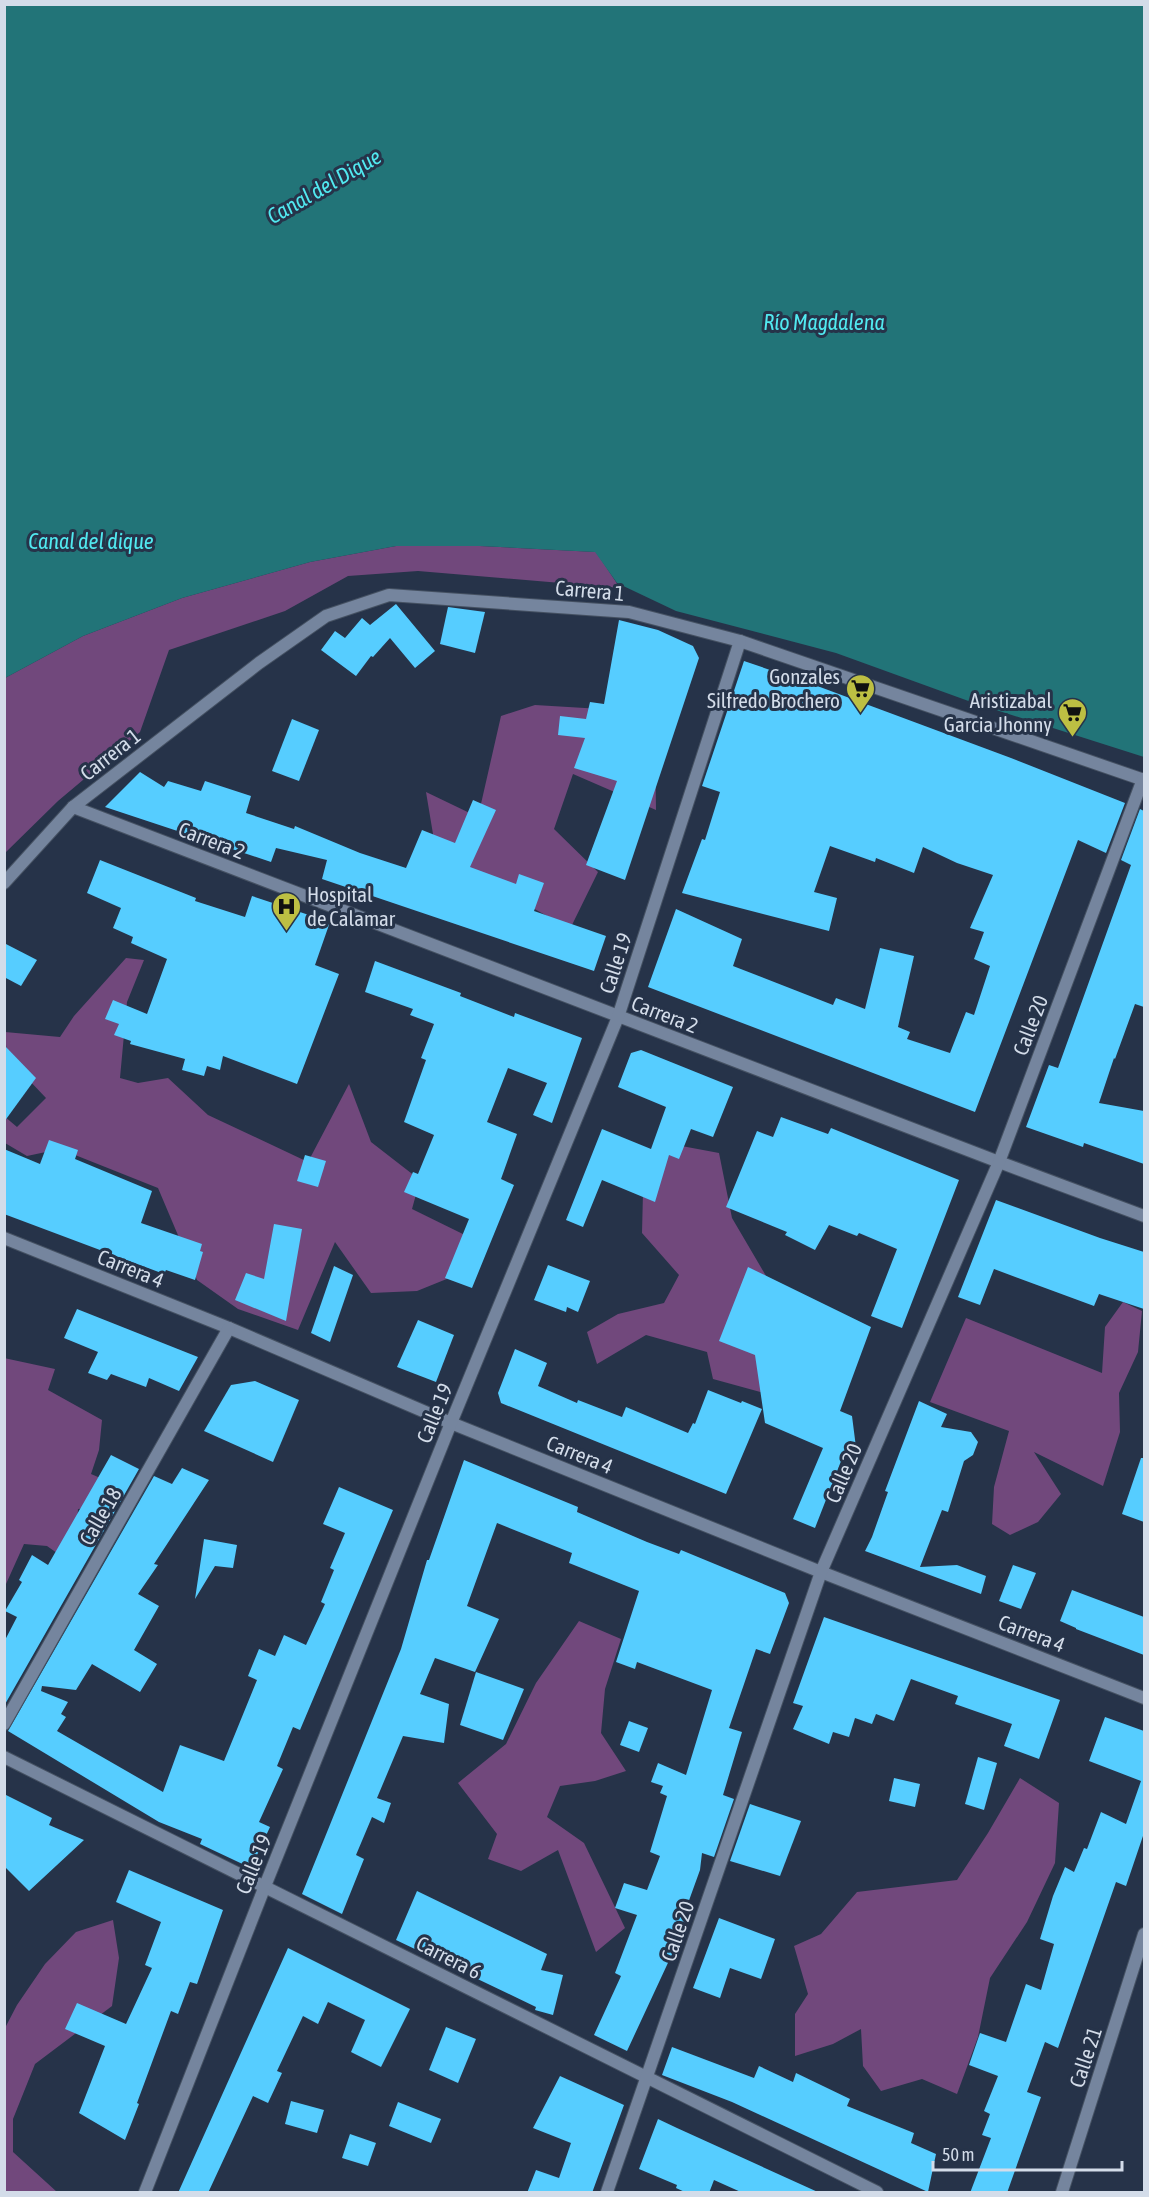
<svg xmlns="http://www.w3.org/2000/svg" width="1149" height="2197" font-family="'Asap Condensed',sans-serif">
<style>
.green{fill:#71487c}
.water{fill:#227478}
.building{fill:#56cdff}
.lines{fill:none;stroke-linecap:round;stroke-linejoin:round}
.street-casing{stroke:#455162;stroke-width:14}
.street{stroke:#75859e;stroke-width:12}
.labels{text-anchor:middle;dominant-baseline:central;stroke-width:6;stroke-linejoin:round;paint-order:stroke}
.street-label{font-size:21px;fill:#d3dce9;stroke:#263349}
.poi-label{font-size:21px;fill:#d3dce9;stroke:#263349;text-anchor:end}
.water-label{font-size:22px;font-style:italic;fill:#51e9f0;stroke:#263349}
</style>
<rect width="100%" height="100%" fill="#263349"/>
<g class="green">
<polygon points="396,546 480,546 596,552 620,588 418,571 348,576 285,611 169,650 140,732 58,801 5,853 5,678 83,636 182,598 310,562"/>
<polygon points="535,705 618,710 655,735 656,810 573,774 554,829 598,872 570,929 524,903 440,876 426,792 478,817 501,716"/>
<polygon points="126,958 144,960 127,1002 120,1078 138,1083 168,1078 208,1115 308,1162 349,1084 371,1142 420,1180 412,1209 471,1238 459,1274 417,1291 371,1293 335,1242 298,1330 238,1309 197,1280 158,1188 60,1149 27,1156 5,1143 4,1116 17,1127 46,1098 7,1057 5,1032 60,1037 74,1016"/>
<polygon points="671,1144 719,1153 732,1218 769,1281 768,1394 713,1379 707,1352 646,1335 597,1364 587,1332 618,1314 664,1303 679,1275 642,1233 643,1192"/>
<polygon points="1123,1302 1142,1311 1138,1352 1119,1393 1120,1432 1103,1486 1034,1452 1061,1494 1038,1522 1010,1535 992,1524 994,1487 1009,1431 930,1402 966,1318 1102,1373 1105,1327"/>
<polygon points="4,1358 55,1369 48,1390 102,1420 99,1450 91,1474 112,1483 97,1507 78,1509 74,1565 47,1546 24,1544 6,1584"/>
<polygon points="579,1621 621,1639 605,1689 601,1733 626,1771 595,1781 560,1786 547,1817 584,1843 625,1928 596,1952 558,1850 521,1871 488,1859 497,1834 458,1783 506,1744 536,1683"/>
<polygon points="1020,1778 1059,1803 1055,1863 1027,1922 990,1978 978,2037 957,2094 922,2079 881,2091 863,2066 861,2029 833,2044 795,2056 795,2014 808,1994 794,1946 821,1934 857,1892 957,1880 988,1833"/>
<polygon points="113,1920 119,1958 112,2006 35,2064 13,2119 13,2152 57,2192 5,2192 5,2028 17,2005 45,1964 76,1932"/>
</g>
<polygon class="water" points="5,4 1144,5 1144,757 974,703 836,653 676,611 617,583 595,552 480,546 396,546 310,562 182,598 83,636 5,678"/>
<g class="building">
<polygon points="396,604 435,651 415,668 390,638 373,657 371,656 356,676 321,650 335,631 345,638 362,618 370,625"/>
<polygon points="448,607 485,612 475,653 440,644"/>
<polygon points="619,620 658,630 693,646 699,658 625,880 586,865 617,781 574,768 585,738 558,735 560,716 586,719 590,702 604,704"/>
<polygon points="744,661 820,687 1011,758 1125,803 1106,853 1078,840 975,1112 648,987 676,909 742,939 733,966 833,1005 836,998 865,1009 880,948 914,956 898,1027 910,1032 907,1039 950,1053 966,1012 974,1015 990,966 974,959 984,932 970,928 993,875 957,863 923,847 914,873 876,858 875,862 830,846 814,892 837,898 829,931 682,893 702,839 705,840 720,792 702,786"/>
<polygon points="292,719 319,730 299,781 272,771"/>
<polygon points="140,772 164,787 168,781 201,791 205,781 251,796 246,813 294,829 295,826 360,853 406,868 422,830 455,843 473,800 496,810 470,867 516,884 519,874 544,883 534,911 606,936 594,971 322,879 327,860 276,848 271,862 105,807"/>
<polygon points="1140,809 1144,811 1144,1007 1135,1004 1115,1059 1114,1058 1099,1103 1144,1111 1144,1164 1084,1143 1083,1147 1026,1127 1049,1065 1058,1068 1131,865 1121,860"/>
<polygon points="100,860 196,898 195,901 245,917 252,896 330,922 315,965 339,974 297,1084 223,1056 220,1070 207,1066 204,1076 182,1070 185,1059 130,1044 131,1041 114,1035 119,1024 105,1019 113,1000 147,1014 167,959 131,943 133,937 113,928 121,908 87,893"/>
<polygon points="4,943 37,960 21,986 4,977"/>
<polygon points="375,961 461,993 460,996 514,1017 515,1013 582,1038 552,1123 533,1115 547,1083 508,1068 487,1122 517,1134 501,1179 514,1185 472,1288 445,1278 469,1219 404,1192 413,1172 418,1174 434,1135 404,1122 426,1060 421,1058 434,1024 410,1015 413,1009 365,992"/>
<polygon points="4,1045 36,1078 4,1122"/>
<polygon points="641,1050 733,1087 713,1137 691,1129 679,1159 669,1155 655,1202 602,1180 583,1227 566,1220 602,1129 651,1149 666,1107 618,1087 631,1053"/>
<polygon points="781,1117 828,1134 831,1128 959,1180 902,1328 871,1316 897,1249 859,1233 857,1236 829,1225 815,1250 785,1235 787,1232 726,1207 757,1131 773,1137"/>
<polygon points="49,1140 78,1150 75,1159 152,1191 141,1223 202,1244 200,1251 203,1252 195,1280 166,1270 164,1274 4,1214 4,1149 40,1164"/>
<polygon points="305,1155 326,1161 318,1187 297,1181"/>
<polygon points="996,1200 1100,1238 1144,1252 1144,1309 1099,1294 1094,1306 994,1269 980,1305 958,1297"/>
<polygon points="274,1224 302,1229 286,1321 235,1300 246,1273 264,1279"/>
<polygon points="548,1265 590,1281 578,1312 567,1307 566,1312 534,1300"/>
<polygon points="334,1266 353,1275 330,1342 311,1333"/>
<polygon points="748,1267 871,1327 840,1411 852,1416 858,1463 843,1456 815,1528 793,1519 823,1448 765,1423 755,1355 719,1341"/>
<polygon points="77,1309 198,1357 179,1391 149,1378 146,1387 111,1374 107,1380 88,1373 98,1352 64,1338"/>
<polygon points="418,1320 454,1335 436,1382 397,1367"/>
<polygon points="515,1349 547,1363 538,1386 577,1403 578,1400 622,1417 626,1407 688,1433 693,1423 695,1424 708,1390 741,1403 742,1401 762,1409 726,1494 501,1403 498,1393"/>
<polygon points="255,1381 299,1400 273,1462 204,1431 231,1385"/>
<polygon points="919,1401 947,1414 941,1427 971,1432 978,1442 973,1455 964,1461 948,1512 942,1510 920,1567 957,1565 986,1576 981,1594 865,1551 872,1537 888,1492 885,1491"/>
<polygon points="111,1455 139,1469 4,1706 4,1642 17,1617 5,1611 22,1582 19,1580 32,1555 48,1565"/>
<polygon points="1141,1458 1144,1458 1144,1522 1122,1514"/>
<polygon points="464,1460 578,1507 577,1512 647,1542 679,1554 681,1550 785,1593 789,1603 770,1654 756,1649 729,1728 742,1732 723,1795 734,1799 714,1857 702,1853 700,1870 687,1906 693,1909 627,2051 594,2035 621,1976 615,1973 637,1915 615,1908 624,1883 647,1890 660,1856 650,1852 667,1796 660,1793 663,1786 651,1782 658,1763 686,1775 712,1690 637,1662 635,1669 616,1662 639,1591 569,1563 572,1553 497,1523 467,1606 499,1619 475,1672 435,1658 420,1694 449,1704 444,1743 403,1736 377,1798 391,1803 384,1823 372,1817 356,1855 364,1859 342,1914 302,1894 401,1649 427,1560 429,1560"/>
<polygon points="182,1468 209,1480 154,1564 158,1565 138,1594 159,1606 134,1650 157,1664 140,1692 92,1664 76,1690 42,1686 41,1691 68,1702 61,1714 66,1717 57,1731 163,1792 180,1745 224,1761 257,1680 248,1676 259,1649 275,1656 284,1635 306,1645 325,1604 321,1602 334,1570 330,1568 345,1533 323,1524 339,1487 393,1510 300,1730 293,1727 277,1766 283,1769 259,1822 270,1827 251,1868 200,1844 202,1839 159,1822 8,1731 154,1476 172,1484"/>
<polygon points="204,1539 237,1545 233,1568 215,1566 195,1599"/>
<polygon points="1013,1565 1036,1573 1021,1609 999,1601"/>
<polygon points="1072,1590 1144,1617 1144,1655 1076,1629 1076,1628 1060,1621"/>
<polygon points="824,1617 1060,1700 1039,1759 1004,1746 1012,1724 955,1704 958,1696 911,1679 894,1721 876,1714 872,1724 855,1718 849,1737 833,1732 829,1744 793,1729 803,1706 793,1703"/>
<polygon points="476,1672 524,1689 503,1740 460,1725"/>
<polygon points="1105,1717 1144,1731 1144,1833 1126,1886 1116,1882 1058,2048 1045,2042 1027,2092 1041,2097 1007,2193 970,2193 991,2138 982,2135 990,2114 984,2111 998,2076 969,2065 980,2033 1006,2042 1026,1984 1041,1990 1054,1944 1040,1939 1053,1896 1065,1867 1074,1872 1084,1848 1087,1849 1101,1812 1126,1824 1141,1781 1089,1761"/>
<polygon points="629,1721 648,1728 639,1752 620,1745"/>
<polygon points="978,1757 997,1763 984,1810 965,1804"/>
<polygon points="894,1778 920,1784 915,1807 889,1801"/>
<polygon points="4,1794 52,1818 49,1825 84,1840 29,1891 4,1866"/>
<polygon points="750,1804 801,1821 780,1876 730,1861"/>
<polygon points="129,1870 223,1910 197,1984 190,1982 178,2014 171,2011 137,2103 139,2104 125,2140 79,2113 105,2046 65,2029 77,2003 126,2024 152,1968 145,1965 161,1922 116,1902"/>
<polygon points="417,1891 547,1954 541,1970 563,1975 553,2015 535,2010 536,2007 396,1940"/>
<polygon points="719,1918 775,1939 761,1979 730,1968 720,1998 693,1988"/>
<polygon points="288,1948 410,2009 381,2067 351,2052 365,2020 328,2002 318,2024 303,2016 277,2071 282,2073 268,2103 253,2096 208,2193 178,2193"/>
<polygon points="446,2027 476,2039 458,2083 429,2070"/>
<polygon points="672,2047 754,2078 759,2066 793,2082 796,2073 850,2099 847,2106 914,2133 911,2143 936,2154 928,2192 732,2102 662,2075"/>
<polygon points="560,2076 624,2105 592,2193 527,2193 536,2170 559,2178 571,2143 533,2128"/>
<polygon points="291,2101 324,2110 317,2133 285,2124"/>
<polygon points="398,2102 441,2119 431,2143 389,2126"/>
<polygon points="658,2119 677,2128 820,2193 743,2193 714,2180 709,2193 687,2193 676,2188 677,2185 639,2169"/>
<polygon points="350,2134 376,2143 368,2166 342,2158"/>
</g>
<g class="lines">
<defs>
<g id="street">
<polyline points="73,807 999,1162 1144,1216"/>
<polyline points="4,883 73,807 259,663 326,616 389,595 629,612 740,641 1144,780"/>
<polyline points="4,1238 229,1328 451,1423 821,1572 1144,1698"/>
<polyline points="4,1724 229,1328"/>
<polyline points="4,1757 877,2192"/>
<polyline points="145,2192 265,1886 451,1423 618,1017 740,641"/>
<polyline points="607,2192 821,1572 999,1162 1143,779"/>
<polyline points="1062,2192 1144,1934"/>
</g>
</defs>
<use href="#street" class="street-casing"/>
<use href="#street" class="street"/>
</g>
<defs>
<symbol id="supermarket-pin" viewBox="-11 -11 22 30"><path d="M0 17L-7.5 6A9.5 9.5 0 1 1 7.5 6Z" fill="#bdbf43" stroke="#263349"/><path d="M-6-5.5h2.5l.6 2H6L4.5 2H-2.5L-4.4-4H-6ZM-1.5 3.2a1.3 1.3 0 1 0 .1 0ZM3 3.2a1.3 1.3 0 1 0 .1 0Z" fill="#111"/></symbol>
<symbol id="hospital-pin" viewBox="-11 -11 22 30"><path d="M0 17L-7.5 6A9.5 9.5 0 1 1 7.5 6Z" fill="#bdbf43" stroke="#263349"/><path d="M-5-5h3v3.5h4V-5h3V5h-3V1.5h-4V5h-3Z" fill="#111"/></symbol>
</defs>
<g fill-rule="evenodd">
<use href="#supermarket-pin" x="844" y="672" width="33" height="45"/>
<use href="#supermarket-pin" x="1056" y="696" width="33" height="45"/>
<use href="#hospital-pin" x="270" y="890" width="33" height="45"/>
</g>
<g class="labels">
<g class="street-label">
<text transform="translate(590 590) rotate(5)">Carrera 1</text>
<text transform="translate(110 754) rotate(-38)">Carrera 1</text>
<text transform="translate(212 840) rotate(21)">Carrera 2</text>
<text transform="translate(615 963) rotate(-72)">Calle 19</text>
<text transform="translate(665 1014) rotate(21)">Carrera 2</text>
<text transform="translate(1030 1025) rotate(-69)">Calle 20</text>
<text transform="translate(131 1268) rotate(22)">Carrera 4</text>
<text transform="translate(434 1413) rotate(-68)">Calle 19</text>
<text transform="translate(580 1454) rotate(22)">Carrera 4</text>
<text transform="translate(843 1473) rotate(-67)">Calle 20</text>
<text transform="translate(100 1516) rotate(-60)">Calle 18</text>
<text transform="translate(1032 1633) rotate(21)">Carrera 4</text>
<text transform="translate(253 1864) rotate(-68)">Calle 19</text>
<text transform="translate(677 1931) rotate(-71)">Calle 20</text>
<text transform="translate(449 1957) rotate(27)">Carrera 6</text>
<text transform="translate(1085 2057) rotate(-72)">Calle 21</text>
</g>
<g class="poi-label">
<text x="840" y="676">Gonzales<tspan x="840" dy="24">Silfredo Brochero</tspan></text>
<text x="1052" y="700">Aristizabal<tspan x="1052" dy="24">Garcia Jhonny</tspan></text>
<text x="307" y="894" text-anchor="start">Hospital<tspan x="307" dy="24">de Calamar</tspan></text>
</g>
<g class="water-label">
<text transform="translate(324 186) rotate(-30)">Canal del Dique</text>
<text x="824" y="322">Río Magdalena</text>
<text x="91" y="541">Canal del dique</text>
</g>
</g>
<rect width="1149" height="2197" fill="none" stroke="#d3dce9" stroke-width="12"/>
<path d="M933 2161v9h189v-9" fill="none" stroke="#d3dce9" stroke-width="3"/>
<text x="942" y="2161" font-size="18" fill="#d3dce9" stroke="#263349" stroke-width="4.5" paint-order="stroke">50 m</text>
</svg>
